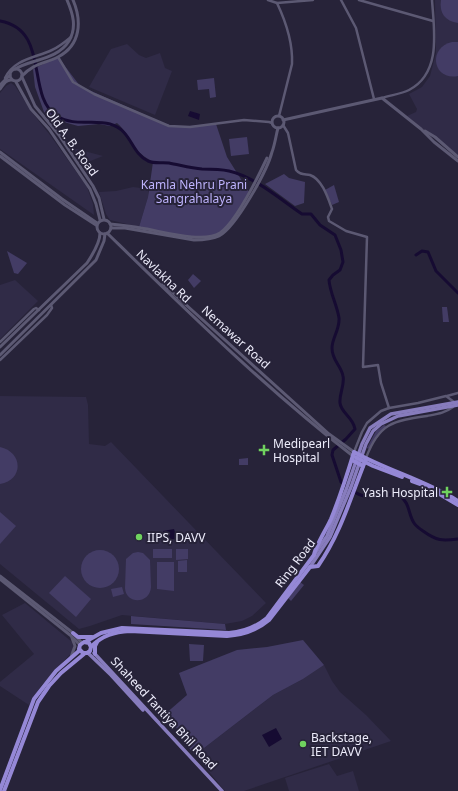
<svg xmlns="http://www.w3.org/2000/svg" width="458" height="791" font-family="'Noto Sans',sans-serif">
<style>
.built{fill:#302b47}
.green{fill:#433c65}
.water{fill:#160b32}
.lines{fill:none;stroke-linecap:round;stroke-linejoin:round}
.river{stroke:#160b32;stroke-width:3}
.tertiary{stroke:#5c5973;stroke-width:2.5}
.secondary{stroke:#5c5973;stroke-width:3}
.primary{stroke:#877cbd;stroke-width:3.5}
.trunk{stroke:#9588d6;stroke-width:4}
.poi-dot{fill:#70d35f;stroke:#272339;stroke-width:1.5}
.labels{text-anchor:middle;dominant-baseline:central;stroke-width:4;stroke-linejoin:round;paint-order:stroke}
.street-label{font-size:12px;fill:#edecfb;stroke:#272339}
.park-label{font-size:12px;fill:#bfb4fe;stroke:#272339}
.poi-label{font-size:12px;fill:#edecfb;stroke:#272339;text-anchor:start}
</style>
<rect width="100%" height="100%" fill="#272339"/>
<g class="built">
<polygon points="435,0 458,0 458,158 407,116 416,112 417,109 409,94 422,87 430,76 436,53"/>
<polygon points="127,44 139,55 146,58 160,53 165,68 172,71 155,115 89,87 111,49"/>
<polygon points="11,83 15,86 34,115 50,135 87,187 93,204 94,215 0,149 0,93 6,86"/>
<polygon points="73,148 103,156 83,164"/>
<polygon points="133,187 148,189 148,197 139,227 110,220 106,214 99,192 116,191"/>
<polygon points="15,280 38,301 0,339 0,285"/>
<polygon points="0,396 86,397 88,405 89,444 105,446 111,442 266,603 252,616 242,621 225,624 122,615 90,626 79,629 0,564"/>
<polygon points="25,603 72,642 74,650 41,686 29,705 0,686 0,682 34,654 2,615"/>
<polygon points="324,665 332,681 340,692 366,715 391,741 244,791 225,791 195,755 273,695 303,679"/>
<polygon points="329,764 337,776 353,771 359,791 289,791 285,778"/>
</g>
<g class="green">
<path d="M441 0H458V23C445 21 439 13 441 0Z"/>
<path d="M452 42H458V76C433 81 427 48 452 42Z"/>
<path d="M58 57 80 86 163 123 176 127 216 124 227 157 249 192C242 204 234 221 223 230 206 245 160 231 139 227L148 197 153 162C147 158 141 155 137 150 130 141 126 131 117 123L110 126 99 124 78 126 53 119 44 112 35 87 33 69Z"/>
<polygon points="214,78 216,97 210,98 209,89 198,90 197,80"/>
<polygon points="247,137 249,154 231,156 229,139"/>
<polygon points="284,174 289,178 305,182 304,203 295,206 265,184"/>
<polygon points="334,185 339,202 332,205 325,190"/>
<polygon points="7,251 27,263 18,274 14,273"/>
<polygon points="193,274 201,281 194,288 188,280"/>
<polygon points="442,307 447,307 449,322 443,322"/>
<polygon points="384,425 386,426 369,449 367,448 376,431"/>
<path d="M0 447C23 452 24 480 0 484Z"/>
<polygon points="248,458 248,465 239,465 239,459"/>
<polygon points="0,512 16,526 0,544"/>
<rect x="153" y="549" width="19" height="9"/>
<polygon points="176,549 188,549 188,559 176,560"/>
<circle cx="100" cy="569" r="19"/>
<path d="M138 552 143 553 150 560 151 587C150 604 126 605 125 588L126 559 133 553Z"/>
<polygon points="187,560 187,572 178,572 178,561"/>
<polygon points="157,562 174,562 174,591 157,589"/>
<polygon points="65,576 91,599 76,617 49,593"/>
<polygon points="300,582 304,585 291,601 288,598"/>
<polygon points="122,587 124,594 113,597 111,589"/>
<polygon points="131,616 225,624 226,630 131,624"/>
<polygon points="303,640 324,665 303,679 273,695 195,755 178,735 179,731 164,715 187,695 179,673 237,650 267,647"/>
<polygon points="189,644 204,645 203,661 190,661"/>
</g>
<g class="water">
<polygon points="190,111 200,114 199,120 188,116"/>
<polygon points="174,529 177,539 164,540 163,531"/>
<polygon points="276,728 282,739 269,747 262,735"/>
</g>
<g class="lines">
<g class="river">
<path d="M0 21C51 30 25 96 57 116 74 127 93 119 110 124 132 130 130 152 148 161 155 164 162 162 169 163 180 165 191 168 202 169 211 169 220 169 229 171 255 177 280 199 302 214H311L320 225 335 235 341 250 343 262 340 270 333 275 329 280C330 293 337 305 339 318 340 329 332 338 332 348 332 361 341 365 343 376 345 385 339 394 340 403 341 413 353 417 355 429L346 439 333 450 332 455 341 482 345 485"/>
<polyline points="416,255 422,251 428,252 436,271 458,293"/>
<path d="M353 491C361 497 373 498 382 496 389 495 394 492 400 496 410 503 408 514 414 523 416 526 420 529 423 531 437 541 442 541 458 539"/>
</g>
<g class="tertiary">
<polyline points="268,0 277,3 313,0"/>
<polyline points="341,0 356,28 374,99"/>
<polyline points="359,0 433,21"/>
<path d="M277 3C286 22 293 43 292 64L279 116"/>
<polyline points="58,57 73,82 94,94 169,126 190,127 244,120 269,122 272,123"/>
<path d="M5 78C14 59 35 58 52 50 59 47 65 42 71 37"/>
<path d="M382 98C391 95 401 94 409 90 442 73 434 30 432 0"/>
<path d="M283 125 288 133 296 170C300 175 304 174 310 175 322 179 328 198 332 209L328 217 329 221 346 231 367 237 363 367 378 365 381 383 389 408"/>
<polyline points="0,342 34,309 36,308 39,310"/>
<polyline points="0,360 47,315 52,308 51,305"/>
<polyline points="447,396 458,393"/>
<polyline points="354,452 362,432 367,423 381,411 389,408 418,403 446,396 454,402"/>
<path d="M366 458C379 423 393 421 427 416 437 414 445 413 453 407"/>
</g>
<g class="secondary">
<circle cx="16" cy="75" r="6"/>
<path d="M15 69C32 59 57 60 69 41 77 27 73 14 67 0"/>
<path d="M22 76C34 63 44 64 58 57 81 45 82 21 73 0"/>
<polyline points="22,77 35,106 59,135 93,186 99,198 104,219"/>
<polyline points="16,82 31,109 49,129 90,189 96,204 100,220"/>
<polyline points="0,85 10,75"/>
<path d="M0 89C3 85 6 79 12 80"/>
<circle cx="278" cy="122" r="6"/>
<polyline points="283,120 382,98 421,129 434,142 458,161"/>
<polyline points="425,131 435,137 458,157"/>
<polyline points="0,152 62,199 97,223"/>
<polyline points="0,156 65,205 96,225"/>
<circle cx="104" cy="227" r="7"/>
<path d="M110 224C121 225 131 226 141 228 161 231 203 244 220 233 236 222 258 177 267 158"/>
<path d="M111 228H125L194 240C202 240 211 240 219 236 236 227 267 171 272 152 275 144 276 135 278 128"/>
<path d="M107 233C186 310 265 388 353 456"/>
<polyline points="163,284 329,434 354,452"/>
<path d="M0 347 87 263C93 254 100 243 100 233"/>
<polyline points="0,355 96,260 104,241 105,234"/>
<polyline points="0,576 73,633 82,643"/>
<polyline points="0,579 70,635 80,645"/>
<polyline points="71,657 75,646 72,638"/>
</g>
<g class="primary">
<polyline points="314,555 327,536 346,490 362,444 370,428 391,414 458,402"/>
<polyline points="310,567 330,537 351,487 366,444 373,431 381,424 398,416 458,405"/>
<polyline points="88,653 111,675 143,710"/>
<polyline points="94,653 222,791"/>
</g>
<g class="trunk">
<polyline points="353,456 373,466 402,477"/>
<polyline points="352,460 363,466"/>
<polyline points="412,481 426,486 458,505"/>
<polyline points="73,633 78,637 92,637"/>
<path d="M85 642 101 633 122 628 229 633C243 632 256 627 267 618L314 555C315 547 327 528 331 519 340 497 347 475 354 452 388 471 425 480 458 501"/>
<path d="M91 647 89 643 84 642 80 645 79 649 83 653H87L90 651 91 647C102 635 115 632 130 631L227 636C243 635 256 631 269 620L310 567 318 566C341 533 351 496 366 459"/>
<polyline points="95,654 95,646 97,642"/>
<polyline points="0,790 34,699 56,671 80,650"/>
<polyline points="4,791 38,702 49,686 61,673 84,654"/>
</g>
</g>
<g class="poi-dot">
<path d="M262 444h4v4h4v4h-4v4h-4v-4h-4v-4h4z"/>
<path d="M445 486h4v4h4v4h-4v4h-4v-4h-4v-4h4z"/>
<circle cx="139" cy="537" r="4"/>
<circle cx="303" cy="744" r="4"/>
</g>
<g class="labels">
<g class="street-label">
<text transform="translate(72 142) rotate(54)">Old A. B. Road</text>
<text transform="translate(164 276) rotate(44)">Navlakha Rd</text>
<text transform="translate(236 337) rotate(42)">Nemawar Road</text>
<text transform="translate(295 563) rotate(-53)">Ring Road</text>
<text transform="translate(164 713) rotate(47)">Shaheed Tantiya Bhil Road</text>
</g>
<g class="park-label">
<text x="194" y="184">Kamla Nehru Prani<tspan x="194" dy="14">Sangrahalaya</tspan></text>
</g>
<g class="poi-label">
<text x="273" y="443">Medipearl<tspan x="273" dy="14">Hospital</tspan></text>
<text x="438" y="492" text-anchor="end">Yash Hospital</text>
<text x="147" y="537">IIPS, DAVV</text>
<text x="311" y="737">Backstage,<tspan x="311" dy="14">IET DAVV</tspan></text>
</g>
</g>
</svg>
